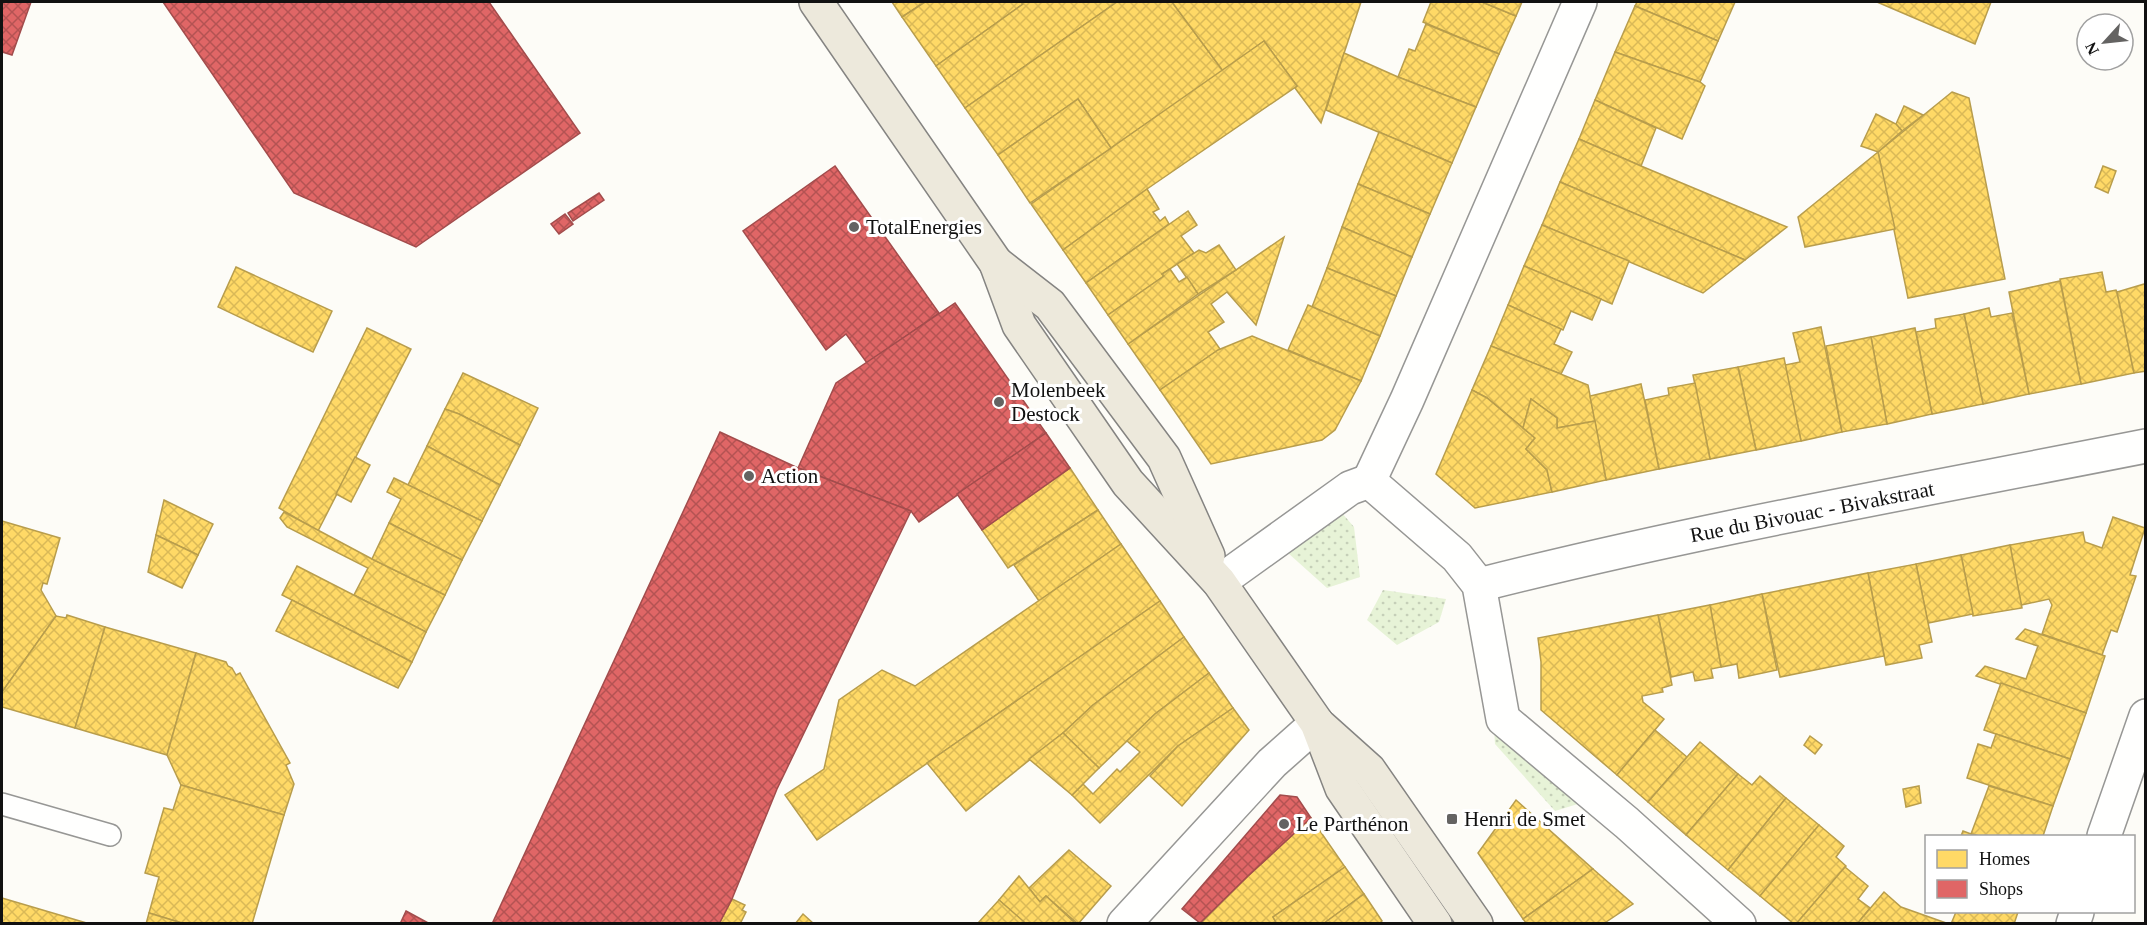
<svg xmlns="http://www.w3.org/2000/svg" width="2147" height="925" font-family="Georgia,serif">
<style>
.garden{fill:url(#garden-dots)}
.homes{fill:url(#homes-cross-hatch);stroke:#b89d4c;stroke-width:1.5}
.shops{fill:url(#shops-cross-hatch);stroke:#a24c4c;stroke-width:1.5}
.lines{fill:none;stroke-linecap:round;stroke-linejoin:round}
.service-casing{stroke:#979795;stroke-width:24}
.minor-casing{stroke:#979795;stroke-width:36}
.primary-casing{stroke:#858482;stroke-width:36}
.service{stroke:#fffffe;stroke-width:21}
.minor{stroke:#fffffe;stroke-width:33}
.primary{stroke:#ede9dc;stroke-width:33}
.poi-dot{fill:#646362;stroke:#fff;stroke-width:2}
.labels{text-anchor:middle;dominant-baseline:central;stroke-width:6;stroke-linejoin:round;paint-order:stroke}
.poi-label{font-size:21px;fill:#111;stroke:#fff;text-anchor:start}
.street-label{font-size:21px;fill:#111;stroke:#fff}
</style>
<defs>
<pattern id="garden-dots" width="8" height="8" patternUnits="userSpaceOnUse" patternTransform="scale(1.5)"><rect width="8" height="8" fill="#e7f3d7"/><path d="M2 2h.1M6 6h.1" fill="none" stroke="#c5cfb8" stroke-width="1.8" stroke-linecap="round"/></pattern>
<pattern id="homes-cross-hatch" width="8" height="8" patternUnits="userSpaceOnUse" patternTransform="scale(1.5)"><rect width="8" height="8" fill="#ffd966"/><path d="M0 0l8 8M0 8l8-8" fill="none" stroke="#dab957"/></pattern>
<pattern id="shops-cross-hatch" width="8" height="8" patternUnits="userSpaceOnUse" patternTransform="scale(1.5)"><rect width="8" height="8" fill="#e06666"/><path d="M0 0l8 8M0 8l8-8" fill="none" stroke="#b45353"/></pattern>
</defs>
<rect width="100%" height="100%" fill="#fdfcf7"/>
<g class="garden">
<polygon points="1342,513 1354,527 1360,577 1327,588 1288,553"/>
<polygon points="1383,590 1446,599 1439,622 1397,645 1367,620"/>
<polygon points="1494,729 1581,803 1555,811 1495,744"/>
</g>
<g class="homes">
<polygon points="892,2 925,2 902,17"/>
<polygon points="925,2 1021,2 1023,4 936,66 902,17"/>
<polygon points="1021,2 1117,2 965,108 936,66 1023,4"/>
<polygon points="1117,2 1172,2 1223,71 1111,148 1078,99 998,155 965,108"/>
<polygon points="1172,2 1361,2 1321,123 1295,88 1297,86 1264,41 1223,71"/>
<polygon points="1431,2 1482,2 1516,16 1499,54 1423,22"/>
<polygon points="1482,2 1522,2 1516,16"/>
<polygon points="1637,2 1735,2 1718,41 1635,6"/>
<polygon points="1877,2 1991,2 1975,44"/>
<polygon points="1635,6 1718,41 1700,82 1615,52"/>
<polygon points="1426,24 1499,54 1476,107 1398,77 1409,49 1415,51"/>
<polygon points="1264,41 1297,86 1147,189 1063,250 1031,204"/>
<polygon points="1615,52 1700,82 1705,86 1682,139 1595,100"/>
<polygon points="1344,53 1398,77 1476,107 1452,163 1326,110"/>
<polygon points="1952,92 1969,98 2005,279 1908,298 1878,152"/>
<polygon points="1078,99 1111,148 1030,203 998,155"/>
<polygon points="1595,100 1656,128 1641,166 1579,139"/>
<polygon points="1904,106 1923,115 1902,131 1896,124"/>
<polygon points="1876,114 1896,124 1902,131 1878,152 1861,146"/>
<polygon points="1379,132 1452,163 1430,214 1358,184"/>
<polygon points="1579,139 1641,166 1787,227 1745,260 1560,182"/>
<polygon points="1878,152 1895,229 1805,247 1798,217"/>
<polygon points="2103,166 2116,171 2108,193 2095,187"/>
<polygon points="1560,182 1745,260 1703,293 1542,225"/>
<polygon points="1358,184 1430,214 1412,257 1342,227"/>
<polygon points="1147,189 1159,209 1153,212 1160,221 1165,217 1169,224 1086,283 1063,250"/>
<polygon points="1188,211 1197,225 1181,236 1194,253 1162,274 1164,276 1108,315 1086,283"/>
<polygon points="1542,225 1629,261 1612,304 1524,266"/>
<polygon points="1342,227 1412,257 1396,296 1327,268"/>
<polygon points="1284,237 1256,325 1227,292 1211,304 1224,322 1208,332 1220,349 1160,390 1128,344"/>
<polygon points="1219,245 1236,270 1198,294 1177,264 1199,250 1206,253"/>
<polygon points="1524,266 1601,299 1592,320 1571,311 1563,330 1508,305"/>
<polygon points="236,267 332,311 313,352 218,307"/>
<polygon points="1327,268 1396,296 1380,336 1312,307"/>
<polygon points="1170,269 1179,282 1187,277 1198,294 1128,344 1108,315 1164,276 1162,274"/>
<polygon points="2102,272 2106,292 2116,290 2117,292 2134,373 2081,384 2060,279"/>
<polygon points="2060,281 2081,384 2029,394 2009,292"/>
<polygon points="2146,282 2146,371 2134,373 2117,292 2144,284"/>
<polygon points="1308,305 1380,336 1361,381 1288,350"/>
<polygon points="1508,305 1561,329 1554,344 1572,352 1561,374 1491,346"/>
<polygon points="1989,308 1991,317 2012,313 2029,394 1983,404 1964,314"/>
<polygon points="1964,314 1983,404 1932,414 1916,332 1936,328 1935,319"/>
<polygon points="1821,327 1842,432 1801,441 1785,365 1800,362 1793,333"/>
<polygon points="367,328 411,349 318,531 279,508"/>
<polygon points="1915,328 1932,414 1887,424 1871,337"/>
<polygon points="1252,336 1361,381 1335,430 1322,440 1211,464 1160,390 1218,350"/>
<polygon points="1871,337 1887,424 1842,432 1826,346"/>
<polygon points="1491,346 1588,385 1595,421 1557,428 1557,418 1531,399 1523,428 1487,398 1472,390"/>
<polygon points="1784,358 1801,441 1756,450 1738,367"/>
<polygon points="1738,367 1756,450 1710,459 1693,375"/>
<polygon points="463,373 538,408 520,445 459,414 445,409"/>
<polygon points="1695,383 1710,459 1659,469 1645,400 1669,395 1668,388"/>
<polygon points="1641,384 1659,469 1606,480 1590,396"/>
<polygon points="1472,390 1487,398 1535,438 1526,449 1547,470 1552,492 1475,508 1436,474"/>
<polygon points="1531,399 1557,418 1557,428 1595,421 1606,480 1552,492 1547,470 1526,449 1535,438 1523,428"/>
<polygon points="445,409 459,414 520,445 500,485 427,446"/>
<polygon points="427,446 500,485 482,521 408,485"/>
<polygon points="355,457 370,465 351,502 336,494"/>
<polygon points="1070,468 1098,510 1008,568 982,530"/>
<polygon points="394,478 482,521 462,560 389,523 401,499 387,492"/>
<polygon points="164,500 213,524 198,555 156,535"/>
<polygon points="1098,510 1121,544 1039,601 1014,565"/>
<polygon points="284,512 372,559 445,595 426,632 354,595 368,568 287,527 280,518"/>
<polygon points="2113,517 2145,528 2130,575 2136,576 2117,632 2111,630 2102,655 2042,634 2052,605 2049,599 2021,605 2010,545 2083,532 2085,542 2102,548"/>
<polygon points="2,521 60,538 47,584 43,583 41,590 56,616 2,692"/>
<polygon points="389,523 462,560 445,595 372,559"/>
<polygon points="156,535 198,555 182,588 148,572"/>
<polygon points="1121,544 1160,601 817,840 785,795 824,769 839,700 882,670 915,686"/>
<polygon points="2010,545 2022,608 1973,616 1961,555"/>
<polygon points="1961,555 1973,614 1928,623 1916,564"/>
<polygon points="1916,564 1932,642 1919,645 1922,658 1886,665 1868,573"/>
<polygon points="297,566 426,632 412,662 282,595"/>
<polygon points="1868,573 1884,656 1780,677 1762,594"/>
<polygon points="1762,594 1777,670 1739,678 1737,664 1721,667 1710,605"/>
<polygon points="292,600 412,662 398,688 276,631"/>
<polygon points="1160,601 1184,637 1093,705 1063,733 966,811 927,763"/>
<polygon points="1710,605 1721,667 1711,669 1713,678 1695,681 1693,672 1671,677 1658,615"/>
<polygon points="67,615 105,627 75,728 2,707 2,692 56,616 66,618"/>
<polygon points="1658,615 1672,685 1662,688 1663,692 1642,696 1643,702 1664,719 1617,775 1541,710 1541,662 1538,638"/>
<polygon points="105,627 196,653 167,755 75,728"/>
<polygon points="2025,629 2105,656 2086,713 1976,676 1985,666 2026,679 2038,646 2016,639"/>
<polygon points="1184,637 1209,673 1155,714 1099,768 1063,733 1093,705"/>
<polygon points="196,653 226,662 228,666 232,668 236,675 240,673 290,763 286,765 294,784 284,815 181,785 167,755"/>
<polygon points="1209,673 1233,708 1178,746 1100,823 1072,795 1083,784 1093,794 1117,769 1120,772 1140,752 1127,741 1155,714"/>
<polygon points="2001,683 2086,713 2070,759 1984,730"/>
<polygon points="1233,708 1249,730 1182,806 1150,776 1178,746"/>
<polygon points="1655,730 1687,757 1648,802 1617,775"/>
<polygon points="1063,733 1099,768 1072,795 1029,759"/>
<polygon points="1996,734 2070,759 2053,806 1967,778 1978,744 1991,748"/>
<polygon points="1810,736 1822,745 1815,754 1804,745"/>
<polygon points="1700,742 1738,774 1686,835 1648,802"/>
<polygon points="1738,774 1752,785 1760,776 1786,798 1728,870 1686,835"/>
<polygon points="181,785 284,815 252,924 185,924 149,913 159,877 145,873 164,808 173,810"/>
<polygon points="1919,786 1921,803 1906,807 1903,789"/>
<polygon points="1989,786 2053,806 2043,836 1979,836 1971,834"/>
<polygon points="1786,798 1819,825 1760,896 1728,870"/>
<polygon points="1516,800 1593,869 1523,919 1478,853"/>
<polygon points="1311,818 1345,867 1273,917 1277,924 1200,924 1248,876"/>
<polygon points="1819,825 1844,846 1836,857 1846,866 1796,924 1794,924 1760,896"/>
<polygon points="1963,831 1971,834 1979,836 1961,836"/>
<polygon points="1069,850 1111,886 1078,924 1046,896 1040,902 1029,888"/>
<polygon points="1345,867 1364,894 1323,924 1277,924 1273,917"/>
<polygon points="1845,867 1868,886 1858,899 1870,908 1857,924 1796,924"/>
<polygon points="1593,869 1633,904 1603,924 1527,924 1523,919"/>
<polygon points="1019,876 1040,902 1046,896 1076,924 1026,924 999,900"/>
<polygon points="1884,892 1901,907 1949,924 1857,924"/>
<polygon points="1364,894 1382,921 1379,924 1323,924"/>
<polygon points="2,898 90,924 2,924"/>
<polygon points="732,899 745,905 742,910 746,912 740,924 719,924"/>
<polygon points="999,900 1023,921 1026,924 978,923"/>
<polygon points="1956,912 2018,912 2014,924 1951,924"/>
<polygon points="149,913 185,924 146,924"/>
<polygon points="803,914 814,924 795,924"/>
</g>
<g class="shops">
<polygon points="2,2 31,2 12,55 2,52"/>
<polygon points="163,2 489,2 580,133 416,247 294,193"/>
<polygon points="835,166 939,313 867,363 846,334 826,350 743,231"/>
<polygon points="599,193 604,200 573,221 568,213"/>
<polygon points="565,214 573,224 559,234 551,224"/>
<polygon points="955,303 1046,433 919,522 911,511 798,468 836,383"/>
<polygon points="720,432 798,468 911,511 777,789 732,899 719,924 492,924"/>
<polygon points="1046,433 1070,468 982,530 957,494"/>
<polygon points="1280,795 1297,797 1311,818 1248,876 1200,923 1182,909"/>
<polygon points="406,911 430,924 400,924"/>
</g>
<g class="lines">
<defs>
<polyline id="service" points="2,804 110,835"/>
<g id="minor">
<polyline points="1369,481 1457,557 1479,585 1503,719 1627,823 1739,924"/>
<polyline points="1369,481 1407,400 1580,2"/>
<polyline points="1219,582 1350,488 1369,481"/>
<path d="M1479 585C1699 529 1923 490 2146 446"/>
<polyline points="2104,836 2146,716"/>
<polyline points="1124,924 1272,763 1317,723"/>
<polyline points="2073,924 2077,912"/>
</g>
<g id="primary">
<polyline points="816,2 996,263 1019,325 1128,483 1219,582 1317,723 1342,788 1435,924"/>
<polyline points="996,263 1050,305 1164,458 1208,556"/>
<polyline points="1321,727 1369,770 1476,924"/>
</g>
</defs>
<use href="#service" class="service-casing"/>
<use href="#minor" class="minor-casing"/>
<use href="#primary" class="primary-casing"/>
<use href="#service" class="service"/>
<use href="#minor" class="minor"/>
<use href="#primary" class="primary"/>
</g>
<g class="poi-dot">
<circle cx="854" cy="227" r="6"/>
<circle cx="999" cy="402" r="6"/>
<circle cx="749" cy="476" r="6"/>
<rect x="1446" y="813" width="12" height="12" rx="3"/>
<circle cx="1284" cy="824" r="6"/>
</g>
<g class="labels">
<g class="poi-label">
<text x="866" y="227">TotalEnergies</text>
<text x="1011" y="390">Molenbeek<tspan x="1011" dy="24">Destock</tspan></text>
<text x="761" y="476">Action</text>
<text x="1464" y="819">Henri de Smet</text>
<text x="1296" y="824">Le Parthénon</text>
</g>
<g class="street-label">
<text transform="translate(1812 512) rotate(-11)">Rue du Bivouac - Bivakstraat</text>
</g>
</g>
<rect width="2147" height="925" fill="none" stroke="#111111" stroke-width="6"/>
<rect x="1925" y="835" width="210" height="78" fill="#ffffff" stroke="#a0a0a0" stroke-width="1.5"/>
<rect x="1937" y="850" width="30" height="18" fill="#ffd966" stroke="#a0a0a0" stroke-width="1.5"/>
<text x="1979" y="865" font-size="18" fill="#111111">Homes</text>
<rect x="1937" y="880" width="30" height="18" fill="#e06666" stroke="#a0a0a0" stroke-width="1.5"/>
<text x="1979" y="895" font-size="18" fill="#111111">Shops</text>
<g transform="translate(2105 42) rotate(243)"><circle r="28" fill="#ffffff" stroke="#a0a0a0" stroke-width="1.5"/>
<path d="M0-4.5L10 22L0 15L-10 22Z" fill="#646362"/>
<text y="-9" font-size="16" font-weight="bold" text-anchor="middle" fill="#111111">N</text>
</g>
</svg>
